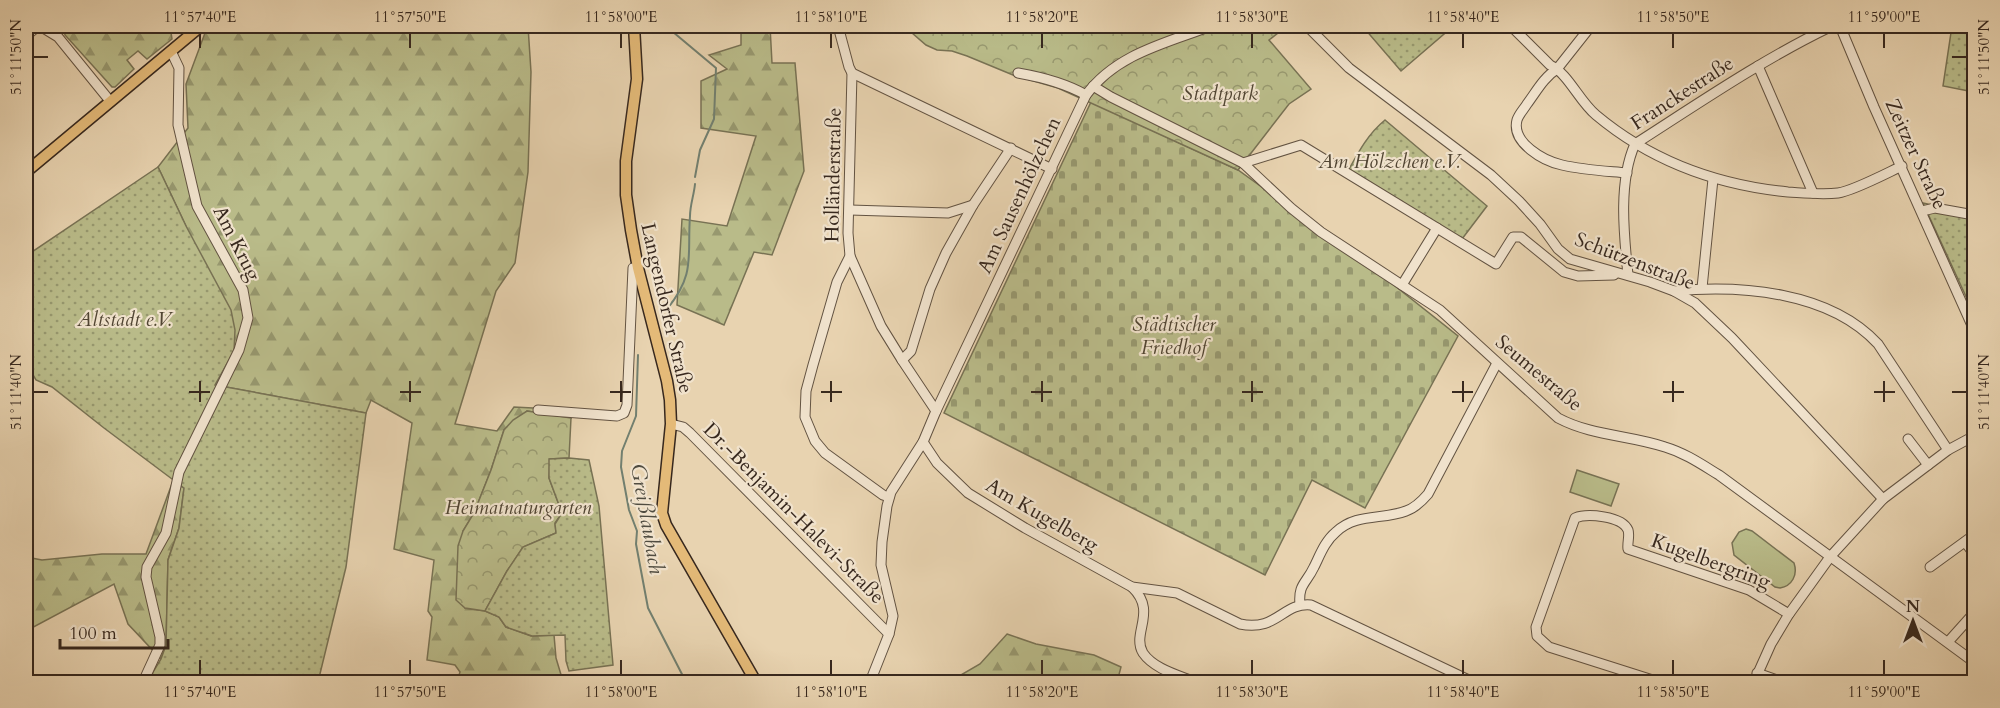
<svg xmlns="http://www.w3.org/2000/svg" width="2000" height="708" font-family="Cardo,serif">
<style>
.grass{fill:#b9bb89;stroke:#787254;stroke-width:1.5}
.forest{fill:url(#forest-firs);stroke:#787254;stroke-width:1.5}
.cemetery{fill:url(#cemetery-stones);stroke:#787254;stroke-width:1.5}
.park{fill:url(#park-crowns);stroke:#787254;stroke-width:1.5}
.garden{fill:url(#garden-dots);stroke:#787254;stroke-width:1.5}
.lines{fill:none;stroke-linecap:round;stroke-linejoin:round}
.stream{stroke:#727f6f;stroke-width:2}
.minor-casing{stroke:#635342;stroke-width:11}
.major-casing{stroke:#37281e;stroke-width:13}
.minor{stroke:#f0e2cc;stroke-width:9}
.major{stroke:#e4ba78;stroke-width:10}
.ticks{fill:none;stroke:#37281e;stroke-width:2}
.labels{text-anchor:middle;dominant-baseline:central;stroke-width:4.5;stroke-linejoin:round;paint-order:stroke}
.park-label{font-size:20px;font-style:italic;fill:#514533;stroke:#f0e2cc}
.street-label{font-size:20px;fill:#37281e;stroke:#f0e2cc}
.water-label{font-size:21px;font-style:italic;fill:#504c40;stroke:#f0e2cc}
.neatline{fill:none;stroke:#37281e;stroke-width:2}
.ticks-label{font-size:15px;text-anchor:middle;fill:#37281e}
</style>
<defs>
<pattern id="forest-firs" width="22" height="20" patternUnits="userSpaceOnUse" patternTransform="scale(1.5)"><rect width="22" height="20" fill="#b9bb89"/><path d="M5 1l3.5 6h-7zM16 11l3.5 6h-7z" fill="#97986f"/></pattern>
<pattern id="cemetery-stones" width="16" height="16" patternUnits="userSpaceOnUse" patternTransform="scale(1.5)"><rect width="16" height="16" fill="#b9bb89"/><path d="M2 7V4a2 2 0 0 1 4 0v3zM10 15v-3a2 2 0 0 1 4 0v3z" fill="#97986f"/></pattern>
<pattern id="park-crowns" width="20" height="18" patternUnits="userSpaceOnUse" patternTransform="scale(1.5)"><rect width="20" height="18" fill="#b9bb89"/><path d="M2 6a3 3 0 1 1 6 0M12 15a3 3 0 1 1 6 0" fill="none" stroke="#97986f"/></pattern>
<pattern id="garden-dots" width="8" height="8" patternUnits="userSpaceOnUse" patternTransform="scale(1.5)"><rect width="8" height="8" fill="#b9bb89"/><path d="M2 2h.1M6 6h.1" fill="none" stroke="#97986f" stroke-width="1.8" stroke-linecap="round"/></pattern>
</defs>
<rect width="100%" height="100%" fill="#e8d3b0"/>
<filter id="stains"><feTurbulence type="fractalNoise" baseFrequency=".00333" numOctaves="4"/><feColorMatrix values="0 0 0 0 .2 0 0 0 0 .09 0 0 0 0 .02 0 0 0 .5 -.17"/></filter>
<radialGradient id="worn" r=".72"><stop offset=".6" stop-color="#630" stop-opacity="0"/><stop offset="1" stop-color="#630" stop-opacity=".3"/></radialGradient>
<g class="grass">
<polygon points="1577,470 1619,484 1611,506 1570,492"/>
<path d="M1746 529 1752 531 1794 563C1798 575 1792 586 1780 588L1775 587 1734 555 1732 543 1739 532Z"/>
</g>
<g class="forest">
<polygon points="63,26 170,26 172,39 147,59 138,51 127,60 134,69 115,87 112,87 65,35"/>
<polygon points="216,26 528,26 531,72 528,172 515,263 496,291 455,424 497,431 514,407 571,410 571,418 527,411 504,430 491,470 474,513 463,531 465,608 485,611 499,617 506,627 531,636 554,635 556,658 562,678 557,682 457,682 460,672 455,665 427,660 432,617 428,611 434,560 394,549 412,423 371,400 366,413 215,385 234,351 186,226 158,167 188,128 186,84 205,33"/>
<polygon points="741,26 770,26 772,63 795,63 804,171 772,255 754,252 724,325 677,305 682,219 727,226 756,136 701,128 701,81 727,69 709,55 741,45"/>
<polygon points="173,481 184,488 179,528 168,560 166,645 161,659 128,624 114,584 26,631 26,557 42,560 102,554 146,554"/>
<polygon points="1007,634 1036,644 1094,655 1121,667 1117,682 925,682 928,675 961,675 980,664"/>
</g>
<polygon class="cemetery" points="1091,102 1238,170 1351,251 1458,336 1365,508 1312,480 1265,575 944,413"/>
<g class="park">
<polygon points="904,26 1205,26 1208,31 1219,26 1287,26 1269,40 1311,89 1289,104 1238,170 1058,88 1013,75 967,56 952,51 937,50 926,45"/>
<polygon points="527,411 571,418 569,458 550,459 549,478 562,513 555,523 556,533 523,547 507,571 485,611 465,608 456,600 458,546 463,531 474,513 491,470 504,430 513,420"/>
</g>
<g class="garden">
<polygon points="1371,26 1463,26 1456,33 1450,29 1401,71 1364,28"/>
<polygon points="1952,26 1974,26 1974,92 1943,86"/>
<path d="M1385 120 1487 206 1462 239 1348 171C1359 151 1368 134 1385 120Z"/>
<polygon points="158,167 186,226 231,310 235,330 234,351 215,385 366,413 346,567 318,682 150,682 153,672 161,659 166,645 168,560 179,528 184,488 104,428 52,387 36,380 26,363 26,256"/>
<polygon points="1923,203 1974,214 1974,314"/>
<polygon points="569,458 589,460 599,506 613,665 569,671 566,661 565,635 532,636 506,627 499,617 485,611 507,571 523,547 556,533 555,524 562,513 549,478 549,459"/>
</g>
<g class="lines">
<g class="stream">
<polyline points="670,26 673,32 716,68 714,119 700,150 695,177"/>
<path d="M667 309C696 274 687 256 690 216 690 205 694 195 695 184"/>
<polyline points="638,355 636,416 622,451 621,467 629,510 637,531 636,544 648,608 686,682"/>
</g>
<defs>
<g id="minor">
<polyline points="40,26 58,37 110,101"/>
<polyline points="838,26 849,67 852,73 848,233 850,256 837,282 813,365 806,391 805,417 815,441 825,453 883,495 889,497"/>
<polyline points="1307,26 1349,68 1491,175 1519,201 1540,224 1558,249 1570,259 1650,282 1674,291 1695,303 1732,338 1883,499"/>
<path d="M1511 26 1550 65C1568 73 1579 101 1596 115 1651 161 1717 185 1788 192 1804 193 1822 195 1838 193 1853 191 1887 173 1902 166"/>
<path d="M1591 26 1557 69C1544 77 1536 92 1527 104 1524 109 1519 114 1517 120 1511 143 1544 161 1562 165 1583 170 1606 171 1627 173"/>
<polyline points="1840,26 1874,107 1974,330"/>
<polyline points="26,36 38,26"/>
<polyline points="1758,66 1813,193"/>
<polyline points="852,73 1052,169"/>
<path d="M1018 73C1041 77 1065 83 1086 95"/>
<path d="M1093 86 1111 97 1243 163 1291 208 1321 232 1440 310 1558 418C1592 436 1629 435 1665 447 1685 453 1701 464 1719 475L1974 662"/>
<polyline points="1243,163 1301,145 1496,264 1513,237 1521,237 1564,272 1578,276 1614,275"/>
<polyline points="850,210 948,213 973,205"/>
<polyline points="1922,211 1935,208 1974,215"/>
<polyline points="850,256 881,326 902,360 936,411"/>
<path d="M1628 275C1624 235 1618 182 1635 144 1699 103 1763 59 1832 26"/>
<polyline points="1402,285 1437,228"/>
<polyline points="1702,288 1713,179"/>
<path d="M1674 291C1741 285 1829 291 1878 344L1948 450"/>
<polyline points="902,360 911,351 930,289 946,253 973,205 1011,148"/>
<polyline points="538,410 617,416 624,413 627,405 633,268 638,268"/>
<polyline points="671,424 683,427 690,433 889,634"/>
<polyline points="1908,439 1928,465"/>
<path d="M923 442 937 463 968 493 1025 528 1132 587 1177 593 1240 624C1277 632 1283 602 1311 605L1473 682"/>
<polyline points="1965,542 1974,554"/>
<polyline points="1930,567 1974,535"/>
<path d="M1132 587C1158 612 1131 633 1143 653 1154 669 1178 675 1195 682"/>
<path d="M1300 605C1298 584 1306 584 1314 567 1320 555 1325 541 1336 532 1356 513 1382 520 1406 511 1415 508 1422 501 1428 494L1497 363"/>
<polyline points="1948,642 1974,613"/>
<polyline points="1757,673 1783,682"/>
<polyline points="143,682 160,645 160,637 146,577 147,567 166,533 179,472 239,350 248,318 243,290 197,206 178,125 179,68 171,51"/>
<path d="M870 682 889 634 893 616 881 565 882 542 887 506 891 492 923 442 936 411 1086 95C1116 54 1166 43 1211 26"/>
<path d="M1659 682 1549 647 1537 636 1536 627 1575 518C1587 513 1622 516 1628 530 1630 536 1627 543 1628 549L1749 590 1789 614"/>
<polyline points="1754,682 1771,644 1789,614 1830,557 1883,499 1948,450 1974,436"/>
</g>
<g id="major">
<polyline points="634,26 637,79 626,161 626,195 631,230 638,268 667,381 670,400 671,424 662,513 666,525 756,682"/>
<polyline points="26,172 201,26"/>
</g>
</defs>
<use href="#minor" class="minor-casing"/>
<use href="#major" class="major-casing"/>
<use href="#minor" class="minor"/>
<use href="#major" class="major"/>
</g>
<path class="ticks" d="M200 33V48M410 33V48M621 33V48M831 33V48M1042 33V48M1252 33V48M1463 33V48M1673 33V48M1884 33V48M33 57H48M1952 57H1967M200 381V402M410 381V402M621 381V402M831 381V402M1042 381V402M1252 381V402M1463 381V402M1673 381V402M1884 381V402M33 392H48M189 392H210M400 392H421M610 392H631M821 392H842M1031 392H1052M1242 392H1263M1452 392H1473M1663 392H1684M1874 392H1895M1952 392H1967M200 660V675M410 660V675M621 660V675M831 660V675M1042 660V675M1252 660V675M1463 660V675M1673 660V675M1884 660V675"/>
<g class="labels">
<g class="park-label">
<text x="1220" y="93">Stadtpark</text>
<text x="1389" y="161">Am Hölzchen e.V.</text>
<text x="124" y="319">Altstadt e.V.</text>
<text x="1174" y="324">Städtischer<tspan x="1174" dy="23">Friedhof</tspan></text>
<text x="518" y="507">Heimatnaturgarten</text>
</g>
<g class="street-label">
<text transform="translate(1682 93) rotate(-33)">Franckestraße</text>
<text transform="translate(1916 154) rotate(65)">Zeitzer Straße</text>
<text transform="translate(833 175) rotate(-89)">Holländerstraße</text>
<text transform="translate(1019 195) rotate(-65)">Am Sausenhölzchen</text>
<text transform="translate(237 243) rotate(63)">Am Krug</text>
<text transform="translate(1635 261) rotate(21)">Schützenstraße</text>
<text transform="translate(667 308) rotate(77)">Langendorfer Straße</text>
<text transform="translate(1539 373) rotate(40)">Seumestraße</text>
<text transform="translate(794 513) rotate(45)">Dr.-Benjamin-Halevi-Straße</text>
<text transform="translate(1042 515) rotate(30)">Am Kugelberg</text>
<text transform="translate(1711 561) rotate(20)">Kugelbergring</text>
</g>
<g class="water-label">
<text transform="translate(647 519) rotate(80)">Greißlaubach</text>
</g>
</g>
<rect width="2000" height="708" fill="none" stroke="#e8d3b0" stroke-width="66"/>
<g transform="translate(1913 621)" stroke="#f0e2cc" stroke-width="4.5" paint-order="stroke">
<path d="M0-4.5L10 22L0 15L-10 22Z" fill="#37281e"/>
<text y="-9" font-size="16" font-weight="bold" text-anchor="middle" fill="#37281e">N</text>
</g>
<path d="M60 639v9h108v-9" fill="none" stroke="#37281e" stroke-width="3"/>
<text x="69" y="639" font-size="18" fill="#37281e" stroke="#f0e2cc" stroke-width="4.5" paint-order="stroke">100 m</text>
<rect x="33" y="33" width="1934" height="642" class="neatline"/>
<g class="ticks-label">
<text x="200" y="22">11°57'40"E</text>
<text x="410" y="22">11°57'50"E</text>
<text x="621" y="22">11°58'00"E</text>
<text x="831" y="22">11°58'10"E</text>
<text x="1042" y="22">11°58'20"E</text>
<text x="1252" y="22">11°58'30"E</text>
<text x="1463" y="22">11°58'40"E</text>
<text x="1673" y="22">11°58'50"E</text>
<text x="1884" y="22">11°59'00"E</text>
<text transform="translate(16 57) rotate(-90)" y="5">51°11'50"N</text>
<text transform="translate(1984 57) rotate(-90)" y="5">51°11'50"N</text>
<text transform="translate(16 392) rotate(-90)" y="5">51°11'40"N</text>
<text transform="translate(1984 392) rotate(-90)" y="5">51°11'40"N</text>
<text x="200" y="697">11°57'40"E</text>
<text x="410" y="697">11°57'50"E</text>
<text x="621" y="697">11°58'00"E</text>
<text x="831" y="697">11°58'10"E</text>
<text x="1042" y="697">11°58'20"E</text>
<text x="1252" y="697">11°58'30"E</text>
<text x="1463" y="697">11°58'40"E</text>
<text x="1673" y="697">11°58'50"E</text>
<text x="1884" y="697">11°59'00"E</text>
</g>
<rect width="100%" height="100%" filter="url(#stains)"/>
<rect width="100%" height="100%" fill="url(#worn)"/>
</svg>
